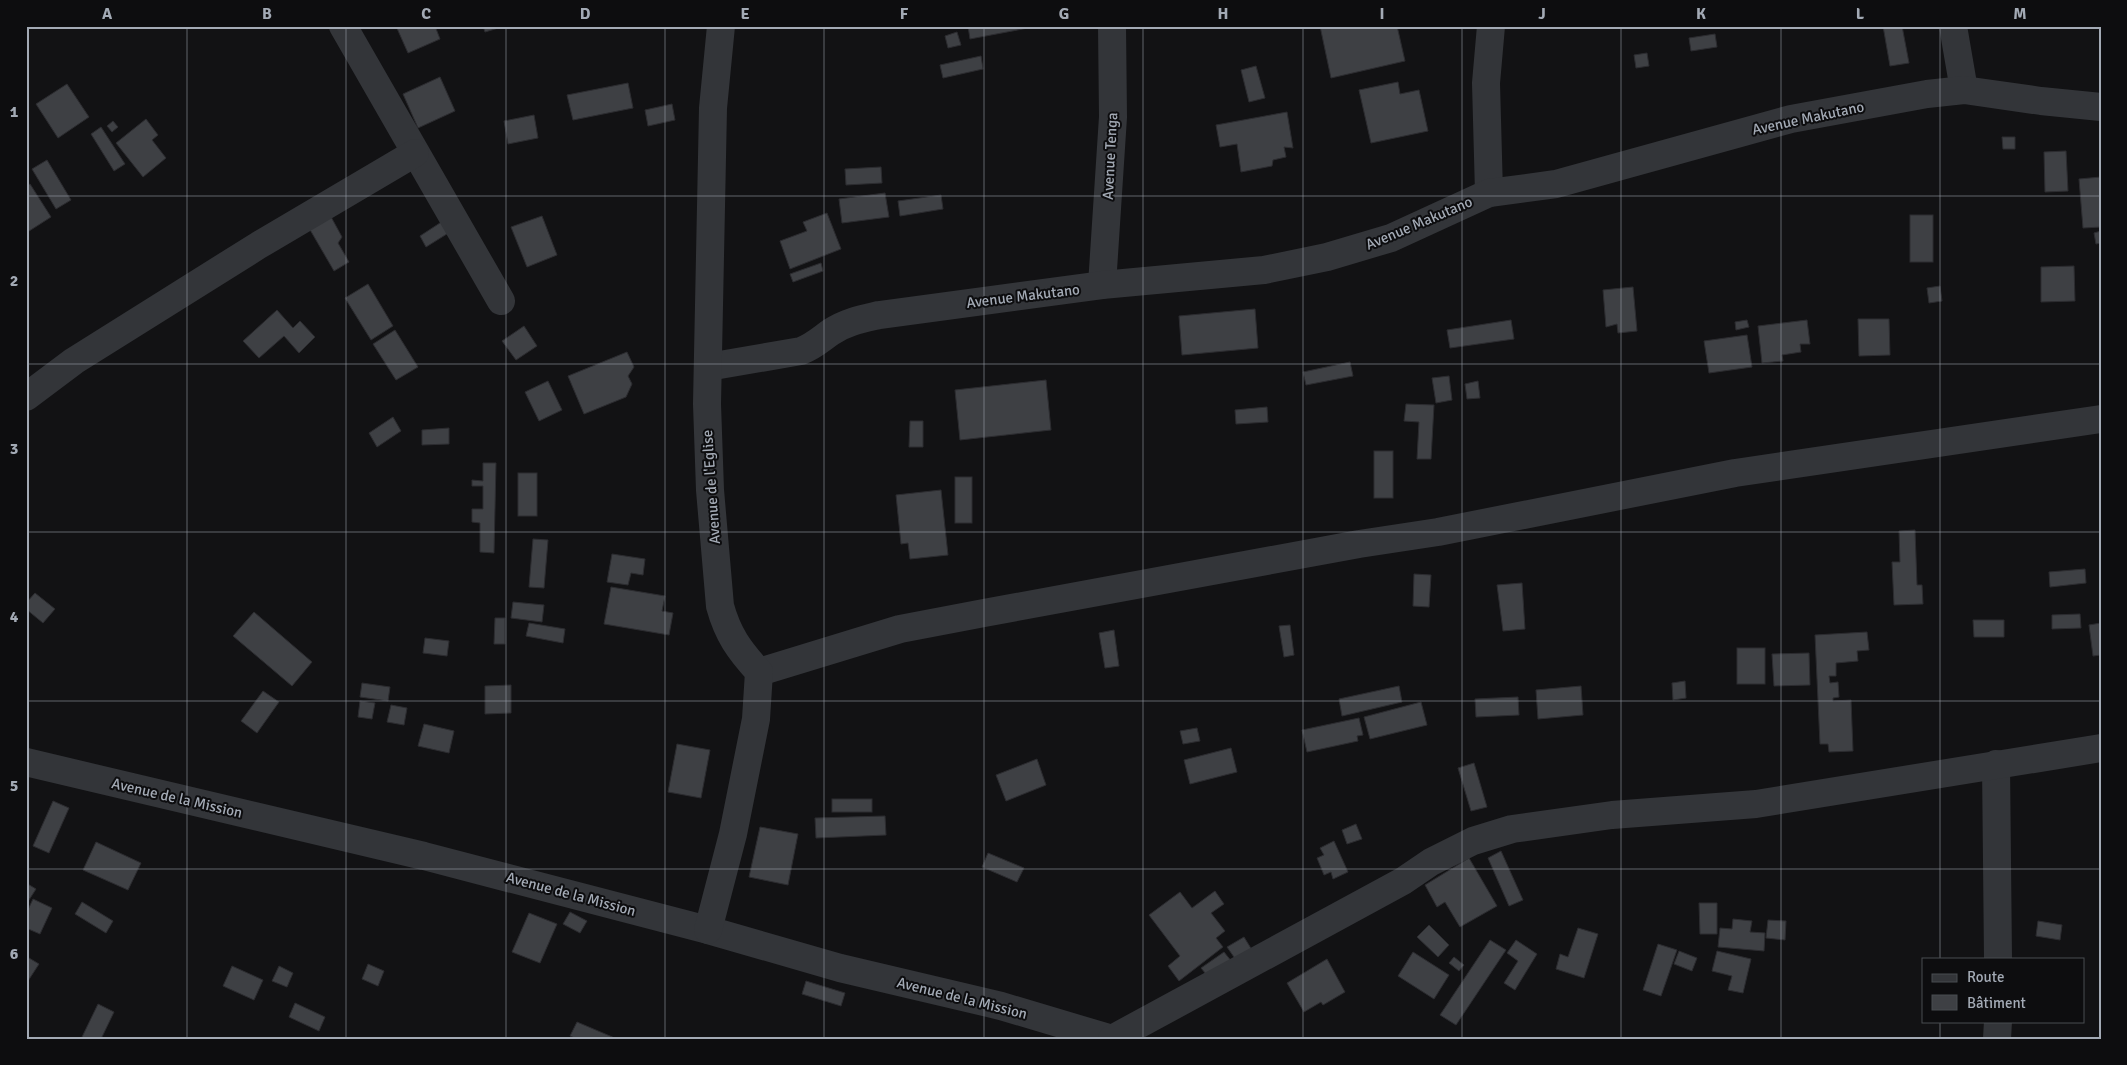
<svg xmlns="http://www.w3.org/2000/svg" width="2127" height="1065" font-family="Signika,sans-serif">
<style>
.building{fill:#3e4044;stroke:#2c2c30}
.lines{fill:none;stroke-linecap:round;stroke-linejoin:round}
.minor{stroke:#333539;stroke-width:28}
.grid{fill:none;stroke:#a3aab5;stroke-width:1;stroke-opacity:0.55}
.labels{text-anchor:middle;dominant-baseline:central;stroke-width:4;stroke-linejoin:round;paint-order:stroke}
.street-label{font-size:15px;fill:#a3aab5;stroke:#0d0d0f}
.neatline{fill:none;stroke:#a3aab5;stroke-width:2}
.grid-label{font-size:16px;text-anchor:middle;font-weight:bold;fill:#a3aab5}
</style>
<rect width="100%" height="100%" fill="#121214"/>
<g class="building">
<polygon points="396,26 435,26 440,39 408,53"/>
<polygon points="483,26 505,26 485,32"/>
<polygon points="968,26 1027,26 1028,28 970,39"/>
<polygon points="1320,26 1397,26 1405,61 1331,78"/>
<polygon points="1883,26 1902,26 1909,63 1890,66"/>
<polygon points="957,32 961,45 948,48 945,36"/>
<polygon points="1715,34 1717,47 1691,51 1689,38"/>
<polygon points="1647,53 1649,66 1636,68 1634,55"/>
<polygon points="981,56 983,69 943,78 940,65"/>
<polygon points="1256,66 1265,98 1249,102 1241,70"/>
<polygon points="440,77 455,111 418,128 403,94"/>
<polygon points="1398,82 1400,94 1419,90 1428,131 1371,143 1359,90"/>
<polygon points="628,83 633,108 573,120 567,95"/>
<polygon points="67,84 89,117 58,138 36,104"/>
<polygon points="672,104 675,120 648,126 645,110"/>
<polygon points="1287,112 1293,148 1284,147 1286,157 1273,160 1272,166 1241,172 1237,144 1220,147 1216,125"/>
<polygon points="534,115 538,138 508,144 504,121"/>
<polygon points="146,119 158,135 152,140 166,158 143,177 116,143"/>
<polygon points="113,121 118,127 112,132 107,126"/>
<polygon points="101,127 125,164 114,171 91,134"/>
<polygon points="2002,137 2015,137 2015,149 2003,149"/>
<polygon points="2066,151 2068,191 2045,192 2044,152"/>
<polygon points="47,160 71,200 56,209 32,169"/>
<polygon points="881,167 882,183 846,185 845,169"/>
<polygon points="2101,177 2101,227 2083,228 2079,179"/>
<polygon points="30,184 51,217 26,233 26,186"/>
<polygon points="885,193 889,217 842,223 839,199"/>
<polygon points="941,195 943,209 900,216 898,201"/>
<polygon points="827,213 841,249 790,269 780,241 807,231 803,222"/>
<polygon points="330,215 342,237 338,243 349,262 334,271 309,228"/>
<rect x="1910" y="215" width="23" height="47"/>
<polygon points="542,216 557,255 527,267 511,227"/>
<polygon points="443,221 450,232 426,247 420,236"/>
<polygon points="2101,231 2101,243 2096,244 2094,233"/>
<polygon points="821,263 823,271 793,282 790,274"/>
<polygon points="2074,266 2075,301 2041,302 2041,267"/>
<polygon points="368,284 393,326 371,340 345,298"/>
<polygon points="1940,286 1942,301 1929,303 1927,288"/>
<polygon points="1633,287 1637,331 1618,333 1617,324 1606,327 1603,290"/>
<polygon points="1255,309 1258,348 1182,355 1179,316"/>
<polygon points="277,310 293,328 300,321 315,337 299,353 284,336 259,358 243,341"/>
<polygon points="1858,319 1889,319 1890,355 1859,356"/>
<polygon points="1511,320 1514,339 1450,348 1447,330"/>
<polygon points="1747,320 1749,327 1736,330 1735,322"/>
<polygon points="1807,320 1810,344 1800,344 1801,352 1782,355 1783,361 1762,363 1758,326"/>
<polygon points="524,326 537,346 516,360 502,341"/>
<polygon points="395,330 418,367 396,380 373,344"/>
<polygon points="1747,335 1752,367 1709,373 1704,341"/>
<polygon points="627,352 634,367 628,376 632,384 626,397 584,414 568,376"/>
<polygon points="1350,362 1353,376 1306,385 1303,372"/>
<polygon points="1449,376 1452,400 1436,403 1432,378"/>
<polygon points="1046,380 1051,430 960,440 955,390"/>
<polygon points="548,381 562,410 539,421 525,392"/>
<polygon points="1478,381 1480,398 1467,399 1465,384"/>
<polygon points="1406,404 1434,405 1431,459 1417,459 1419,422 1404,421"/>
<polygon points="1267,407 1268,422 1236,424 1235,410"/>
<polygon points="393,417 401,431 377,447 369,433"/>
<polygon points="910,421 923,421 923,447 909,447"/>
<polygon points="449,428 449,444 422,445 422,430"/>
<rect x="1374" y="451" width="19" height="47"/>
<polygon points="483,463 496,463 494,553 480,552 480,523 472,522 472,509 483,509 483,486 472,486 472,480 483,481"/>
<rect x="518" y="473" width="19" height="43"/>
<rect x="955" y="477" width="17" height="46"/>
<polygon points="941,490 948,555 910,559 908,543 901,544 896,495"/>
<polygon points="1915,530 1917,585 1922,585 1923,604 1894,605 1892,562 1900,562 1899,531"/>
<polygon points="533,539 548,540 544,588 529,587"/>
<polygon points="612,554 645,559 643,575 631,573 628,585 607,582"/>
<polygon points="2085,569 2086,583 2050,587 2049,572"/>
<polygon points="1414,574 1431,575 1429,607 1413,606"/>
<polygon points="1522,583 1525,629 1503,631 1497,585"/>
<polygon points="611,587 665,596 662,611 673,613 669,635 604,624"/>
<polygon points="35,593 55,609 43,623 26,609 26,603"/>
<polygon points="513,602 544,605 542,622 511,618"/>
<polygon points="254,612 312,662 292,686 233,636"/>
<polygon points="2080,614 2081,628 2052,629 2052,615"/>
<polygon points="495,618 505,618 505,644 494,644"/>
<polygon points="1973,620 2004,620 2004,637 1974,637"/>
<polygon points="529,623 565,629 563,643 526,636"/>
<polygon points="2101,623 2101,655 2093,656 2089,625"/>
<polygon points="1290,625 1294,655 1284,657 1279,626"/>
<polygon points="1114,630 1119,666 1105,668 1099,633"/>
<polygon points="1867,632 1869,650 1857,651 1858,661 1836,663 1836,676 1829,676 1830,683 1838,682 1839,697 1833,698 1833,701 1851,700 1853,751 1829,752 1828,744 1820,744 1815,635"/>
<polygon points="425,638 449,641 447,656 423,653"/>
<rect x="1737" y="648" width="28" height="36"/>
<polygon points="1809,653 1810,685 1774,686 1772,654"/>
<polygon points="1685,681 1686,698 1673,700 1672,683"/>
<polygon points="362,683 390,687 388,701 360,697"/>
<polygon points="511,685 511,713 485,714 485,686"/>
<polygon points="1399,686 1402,702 1342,716 1339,699"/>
<polygon points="1581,686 1583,715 1538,719 1536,690"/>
<polygon points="263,691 279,702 257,733 241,721"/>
<polygon points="1518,697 1519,715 1476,717 1475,699"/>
<polygon points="360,701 375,703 372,719 358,717"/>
<polygon points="1421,702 1427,725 1370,739 1364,717"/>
<polygon points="391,705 407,708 404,725 387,722"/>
<polygon points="1359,718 1363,735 1357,736 1358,741 1307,752 1302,730"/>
<polygon points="424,724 454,731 449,753 418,746"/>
<polygon points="1197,728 1200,741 1183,744 1180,731"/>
<polygon points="677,744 710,750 701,798 668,792"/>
<polygon points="1231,748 1237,772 1190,784 1184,760"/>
<polygon points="1037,759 1046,785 1006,801 996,775"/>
<polygon points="1474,763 1487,807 1471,811 1458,768"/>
<rect x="832" y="799" width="40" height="13"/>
<polygon points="53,801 69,808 49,853 33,846"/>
<polygon points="885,816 886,835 816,838 815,818"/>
<polygon points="1356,824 1362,839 1347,844 1342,830"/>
<polygon points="760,827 798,834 788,885 749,877"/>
<polygon points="1334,841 1348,872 1333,879 1331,872 1324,875 1317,858 1324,855 1320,848"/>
<polygon points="96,842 141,863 128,890 83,870"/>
<polygon points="1501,851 1523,900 1509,906 1488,858"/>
<polygon points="988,853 1024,868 1017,882 982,867"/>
<polygon points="1469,858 1497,906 1460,927 1445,902 1437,907 1425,885"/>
<polygon points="26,883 36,889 27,903 26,903"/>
<polygon points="1215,891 1224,904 1211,913 1225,931 1216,938 1223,947 1179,981 1168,966 1180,956 1149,915 1180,892 1192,908"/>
<polygon points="33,899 52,908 40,934 26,928 26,914"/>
<polygon points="82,902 113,921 106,933 75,914"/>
<polygon points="1699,903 1717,903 1717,934 1700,934"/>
<polygon points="570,912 587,921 580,933 563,924"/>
<polygon points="529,913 557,924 540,963 512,952"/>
<polygon points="1733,919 1752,921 1750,932 1765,933 1764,951 1718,947 1720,928 1732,929"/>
<polygon points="1768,920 1786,921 1785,940 1766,938"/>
<polygon points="2038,921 2062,925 2060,940 2036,936"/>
<polygon points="1429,925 1449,945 1438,957 1417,937"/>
<polygon points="1578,928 1598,934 1584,978 1556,969 1560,954 1568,957"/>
<polygon points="1244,937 1252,950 1236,960 1227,947"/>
<polygon points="1490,940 1506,950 1456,1025 1440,1015"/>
<polygon points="1516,940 1537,954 1515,990 1504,983 1518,961 1507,953"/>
<polygon points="1658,944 1677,950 1661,996 1643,990"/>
<polygon points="1679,951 1697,958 1692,971 1674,964"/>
<polygon points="1717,951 1751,959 1743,993 1728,990 1732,976 1712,971"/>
<polygon points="1224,952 1232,962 1210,979 1201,968"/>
<polygon points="1413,952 1449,975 1434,999 1398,976"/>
<polygon points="1454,957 1464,965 1459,971 1449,963"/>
<polygon points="29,958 39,964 26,984 26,962"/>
<polygon points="1327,959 1345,992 1323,1005 1321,1002 1304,1012 1287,983"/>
<polygon points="368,964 384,971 378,986 362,979"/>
<polygon points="232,966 263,980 254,1000 223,986"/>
<polygon points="279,966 293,973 287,987 272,981"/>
<polygon points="806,981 845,993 841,1006 802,994"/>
<polygon points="295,1003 325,1017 319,1031 289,1017"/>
<polygon points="98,1004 114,1012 101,1039 85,1039 82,1037"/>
<polygon points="577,1022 617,1039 577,1039 570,1036"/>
</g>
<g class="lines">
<g class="minor">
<polyline points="343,26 501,301"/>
<polyline points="1953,26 1964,90"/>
<polyline points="1489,193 1486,83 1491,26"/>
<polyline points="1102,285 1113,117 1112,26"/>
<path d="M708 367 801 351C814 346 821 339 831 332 846 322 862 319 879 315L1102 285 1264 270 1327 257 1391 238 1489 193 1556 184 1791 119 1927 94 1964 90 2041 101 2101 107"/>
<polyline points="26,397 74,361 259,245 415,153"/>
<polyline points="759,672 900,629 984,613 1359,544 1438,532 1735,473 2101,419"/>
<polyline points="26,762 424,856 708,930 840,968 1001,1006 1112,1039"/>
<polyline points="1996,764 1998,959"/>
<path d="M708 930 733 834 756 719 759 672C739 650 728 635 720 606L710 490 707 404 713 108 721 26"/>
<polyline points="1112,1039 1403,881 1431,862 1473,841 1512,829 1612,815 1756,804 2101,748"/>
<polyline points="1997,1039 1998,1021"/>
</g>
</g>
<path class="grid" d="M187 26V1039M346 26V1039M506 26V1039M665 26V1039M824 26V1039M984 26V1039M1143 26V1039M1303 26V1039M1462 26V1039M1621 26V1039M1781 26V1039M1940 26V959M26 196H2101M26 364H2101M26 532H2101M26 701H2101M26 869H2101M1940 1021V1039"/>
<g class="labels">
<g class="street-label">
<text transform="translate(1808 118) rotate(-12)">Avenue Makutano</text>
<text transform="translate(1110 156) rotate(-87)">Avenue Tenga</text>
<text transform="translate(1419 223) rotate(-23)">Avenue Makutano</text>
<text transform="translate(1023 296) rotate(-7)">Avenue Makutano</text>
<text transform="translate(711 487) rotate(-94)">Avenue de l'Eglise</text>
<text transform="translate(177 798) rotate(13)">Avenue de la Mission</text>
<text transform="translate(571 894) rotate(15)">Avenue de la Mission</text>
<text transform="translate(962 998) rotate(14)">Avenue de la Mission</text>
</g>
</g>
<rect width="2127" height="1065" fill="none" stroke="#0d0d0f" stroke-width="55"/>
<rect x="1922" y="958" width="162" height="65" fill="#0d0d0f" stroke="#494c51"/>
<rect x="1932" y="974" width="25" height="8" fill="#333539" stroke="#494c51"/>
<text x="1967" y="982" font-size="15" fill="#a3aab5">Route</text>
<rect x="1932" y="995" width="25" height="15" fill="#3e4044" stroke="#494c51"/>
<text x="1967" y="1008" font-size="15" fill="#a3aab5">Bâtiment</text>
<rect x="28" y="28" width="2072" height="1010" class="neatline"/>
<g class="grid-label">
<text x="107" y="19">A</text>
<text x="267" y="19">B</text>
<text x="426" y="19">C</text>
<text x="585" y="19">D</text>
<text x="745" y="19">E</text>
<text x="904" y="19">F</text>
<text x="1064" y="19">G</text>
<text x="1223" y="19">H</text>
<text x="1382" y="19">I</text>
<text x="1542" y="19">J</text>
<text x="1701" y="19">K</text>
<text x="1860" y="19">L</text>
<text x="2020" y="19">M</text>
<text x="14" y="117">1</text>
<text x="14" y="286">2</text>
<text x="14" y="454">3</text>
<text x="14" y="622">4</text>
<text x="14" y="791">5</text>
<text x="14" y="959">6</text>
</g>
</svg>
